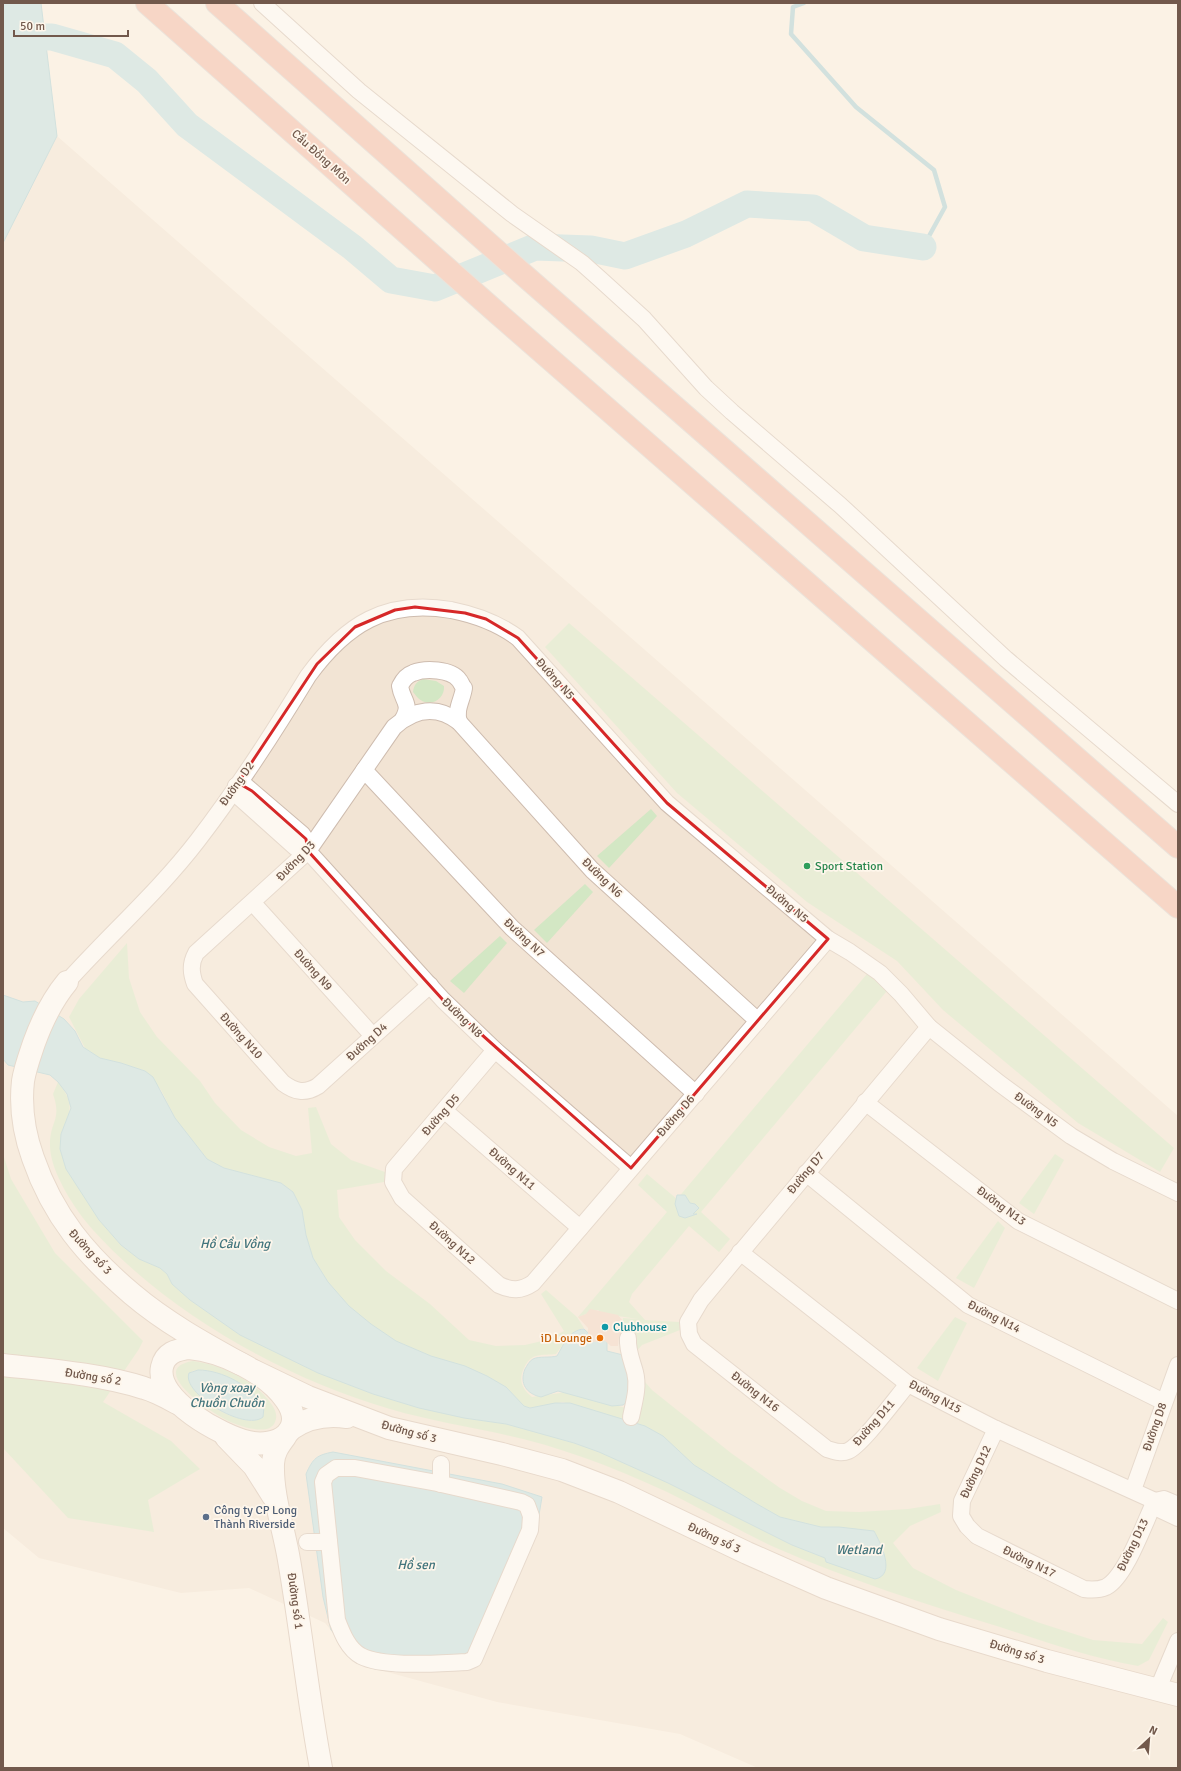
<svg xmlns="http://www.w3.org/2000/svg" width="1181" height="1771" font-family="Signika,sans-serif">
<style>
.residential{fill:#f2e4d4}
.green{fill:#d3e7c4;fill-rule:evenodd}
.water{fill:#badee3;stroke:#a1cdd4}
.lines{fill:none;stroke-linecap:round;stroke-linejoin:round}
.stream{stroke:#a1cdd4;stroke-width:4.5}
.river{stroke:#badee3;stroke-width:27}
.building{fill:#efd0be}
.street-casing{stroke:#cebcaf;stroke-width:18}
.secondary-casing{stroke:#d0bbac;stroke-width:24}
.highway-casing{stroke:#d8d1cd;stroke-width:24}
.street{stroke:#fff;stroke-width:16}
.secondary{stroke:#fff;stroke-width:22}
.highway{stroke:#f1b39f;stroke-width:22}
.marked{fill:none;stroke:#d62828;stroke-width:3;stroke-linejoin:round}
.leisure-dot{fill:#2e9e5b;stroke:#fef6eb;stroke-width:1.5}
.culture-dot{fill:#0f9aa8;stroke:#fef6eb;stroke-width:1.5}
.food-dot{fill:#e8710a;stroke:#fef6eb;stroke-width:1.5}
.service-dot{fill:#5c6f8a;stroke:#fef6eb;stroke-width:1.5}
.labels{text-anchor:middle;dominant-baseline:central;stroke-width:3.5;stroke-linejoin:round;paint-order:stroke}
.street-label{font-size:12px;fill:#72594c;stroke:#fef6eb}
.leisure-label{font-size:12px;fill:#27864d;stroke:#fef6eb;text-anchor:start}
.culture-label{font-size:12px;fill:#0d838f;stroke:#fef6eb;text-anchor:start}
.food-label{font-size:12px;fill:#c56008;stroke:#fef6eb;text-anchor:end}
.service-label{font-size:12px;fill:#4e5e75;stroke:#fef6eb;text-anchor:start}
.water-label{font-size:13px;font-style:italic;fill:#43757d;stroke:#fef6eb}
</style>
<rect width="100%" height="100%" fill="#fbf2e5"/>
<polygon class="residential" points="57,136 1178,1116 1178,1768 758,1768 680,1734 497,1702 358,1664 325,1623 249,1588 181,1593 39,1558 3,1528 3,243"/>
<g class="green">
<polygon points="569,623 1174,1148 1160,1172 1078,1123 943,1010 897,961 807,902 677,793 545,647"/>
<path d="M423 679 436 681 444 686C445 696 436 705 425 702 420 701 416 696 413 692 414 685 416 682 423 679Z"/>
<polygon points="651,809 657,816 609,868 597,856"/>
<polygon points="585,884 593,892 547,943 534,930"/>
<polygon points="500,936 507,943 464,993 450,981"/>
<path d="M127 943 129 978 140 1012 157 1037 200 1081 215 1103 241 1130 269 1147 296 1156 312 1153 308 1108 316 1107 331 1144 351 1160 385 1172 384 1182 337 1190 339 1217 355 1240 386 1271 430 1304 469 1340 496 1346 525 1345 546 1340 564 1331 541 1294 546 1290 577 1317 584 1328C570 1331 565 1343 556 1354 549 1355 543 1354 536 1356 531 1357 527 1362 525 1366 518 1379 521 1388 532 1397L567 1392 626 1408 630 1365 622 1348 623 1318 638 1319 611 1315 610 1320 598 1310 578 1317 667 1212 638 1185 647 1174 677 1199 872 968 892 985 701 1212 730 1239 719 1252 689 1226 632 1294 629 1302 645 1320 679 1322 680 1330 642 1345 634 1354 638 1374 652 1390 731 1453 780 1488 802 1501 826 1511 859 1512 908 1509 940 1504 941 1512 910 1526 893 1543 913 1568 956 1590 1037 1622 1093 1640 1142 1644 1163 1618 1168 1622 1149 1660 1138 1666C1091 1658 1046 1642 1000 1627 924 1604 847 1579 774 1547 744 1533 716 1517 687 1502 660 1488 632 1476 604 1465 578 1455 551 1446 523 1439 479 1428 434 1422 390 1409 283 1378 167 1312 93 1230 75 1210 49 1170 50 1144 50 1121 62 1120 53 1094L58 1082C74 1103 72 1111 61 1134L99 1220 121 1245 139 1259 160 1268 167 1274 172 1284 190 1300 240 1335 318 1373 373 1394 419 1408 464 1418 506 1424 574 1443 599 1452 668 1483 792 1545 822 1557 860 1530 821 1527 780 1517 757 1504 694 1465 663 1436 563 1402 530 1408 524 1406 506 1387 487 1376 471 1369 431 1356 396 1341 371 1324 349 1306 328 1282 313 1258 306 1235 302 1210 293 1192 281 1183 224 1168 207 1159 175 1118 161 1090 145 1071 121 1063 100 1058 86 1050 69 1017 79 999Z"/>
<polygon points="3,1154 11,1179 55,1253 143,1341 139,1349 103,1402 171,1441 200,1469 148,1500 154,1532 68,1518 3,1448"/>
<polygon points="1055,1154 1064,1160 1034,1214 1019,1203"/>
<polygon points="998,1221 1005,1228 974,1288 956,1278"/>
<polygon points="955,1317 967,1323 938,1381 917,1368"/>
<path d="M193 1361C222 1365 255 1380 272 1405 275 1409 278 1416 275 1422 270 1436 243 1427 233 1423 217 1417 143 1369 193 1361ZM198 1370C219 1370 235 1381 251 1392L252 1421C226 1418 201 1403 189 1380L192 1371Z"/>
</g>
<g class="water">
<polygon points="3,3 41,3 57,136 3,243"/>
<path d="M3 995 23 1002 35 1001 64 1019 75 1031 83 1047 100 1058 121 1063 145 1071 153 1077 175 1118 207 1159 224 1168 281 1183 293 1192 302 1210 306 1235 313 1258 328 1282 349 1306 371 1324 396 1341 431 1356 465 1366 487 1376 506 1387 524 1406 530 1408 555 1403H570L645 1426 663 1436 694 1465 757 1504 780 1517 821 1527H839L874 1531C880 1542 897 1575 875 1579L826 1562 825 1558 792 1545 668 1483 599 1452 574 1443 506 1424 464 1418 419 1408 373 1394 318 1373 240 1335 190 1300 172 1284 167 1274 160 1268 139 1259 121 1245 99 1220 66 1169 60 1149 61 1134 71 1108 67 1094 58 1082 50 1075 8 1065 3 1059Z"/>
<polygon points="677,1195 685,1195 690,1203 695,1204 699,1208 693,1214 697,1214 685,1218 679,1216 675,1204"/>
<path d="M584 1329 598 1342 607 1340V1351L627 1356 631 1372 627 1402 623 1405 612 1406 558 1391 541 1397C527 1394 519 1384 525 1369 527 1366 529 1361 533 1359 539 1356 550 1358 557 1356 564 1344 569 1330 584 1329Z"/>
<path d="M198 1370C222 1370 252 1386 264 1407L263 1417C245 1432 181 1393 189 1373Z"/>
<path d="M333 1452 502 1484 542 1497 538 1521 482 1656 399 1669H375L357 1659 331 1630 323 1597 306 1474C313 1458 317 1455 333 1452Z"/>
</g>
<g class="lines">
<polyline class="stream" points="804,3 793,7 791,34 856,107 934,170 945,207 923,247"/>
<polyline class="river" points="3,37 52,37 115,55 147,81 187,125 352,247 391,280 435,288 535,247 591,249 625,256 686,234 747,204 813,208 864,238 923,247"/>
</g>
<polygon class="building" points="590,1309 618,1315 622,1320 623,1328 619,1337 618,1346 611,1346 605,1341 591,1342 588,1336 588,1328 578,1317 586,1314"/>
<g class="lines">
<defs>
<g id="street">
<polyline points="262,3 359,91 512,214 582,263 600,279 644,319 706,388 732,412 840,505 1006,659 1178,804"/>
<path d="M403 719C412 703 402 701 400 686 403 680 407 675 413 673 425 668 451 669 459 680 461 682 462 686 464 688 462 701 455 709 459 722"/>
<polyline points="364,770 512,928 696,1094"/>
<polyline points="236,786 242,785 247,787 302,834 308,843 308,851 443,1000 495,1050 631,1168"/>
<polyline points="236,786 236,791 238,796 295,847 301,851 308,851"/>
<polyline points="253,903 373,1036"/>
<path d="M67 982C110 934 159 891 198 840 238 788 274 732 308 676 346 624 386 599 451 610 476 615 498 623 518 638L667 803 828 939 850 952 880 973 901 994 929 1027 999 1083 1071 1136 1113 1161 1178 1193"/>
<path d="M430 985 318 1086C305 1094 295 1092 283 1083L195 984C191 973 190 964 196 953L308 851 394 727C414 709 437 705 459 722L592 870 758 1021"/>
<path d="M495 1050 394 1169 393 1182 402 1198 499 1285C512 1291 521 1291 533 1283L828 939"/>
<polyline points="865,1102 1018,1221 1178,1301"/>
<polyline points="445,1111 580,1228"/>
<polyline points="806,1173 968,1305 1164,1402"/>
<polyline points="740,1252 908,1384 996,1429 1155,1501 1159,1509 1178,1518"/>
<path d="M628 1338C627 1350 632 1361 635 1372 639 1387 634 1402 631 1417"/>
<path d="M908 1384C896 1398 862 1445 848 1451 841 1454 834 1451 827 1449L694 1344 689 1334 688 1322 701 1300 929 1027"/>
<path d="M996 1429 962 1501 961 1516 967 1526 977 1536 1084 1589C1092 1590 1099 1590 1106 1587 1126 1577 1145 1521 1155 1501"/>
<path d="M336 1468H355L437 1483 521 1502 527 1505 531 1516 530 1530 474 1659 467 1662C439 1663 385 1668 361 1656 348 1649 342 1633 337 1620L323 1482 326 1475Z"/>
<polyline points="441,1484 441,1464"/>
<polyline points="1133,1490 1178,1365"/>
<polyline points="1155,1501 1164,1499 1178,1505"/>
<polyline points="307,1542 329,1542"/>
<polyline points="1157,1691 1178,1641"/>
</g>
<g id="secondary">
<path d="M67 982C52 1000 42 1021 34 1043 30 1055 25 1068 23 1081 20 1108 24 1133 33 1158 53 1216 86 1255 132 1294 165 1322 203 1343 241 1364"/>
<path d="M189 1348C222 1351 266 1372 286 1400 307 1430 277 1449 248 1442 222 1436 155 1400 162 1367 165 1353 176 1350 189 1348Z"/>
<path d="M3 1365C48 1370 101 1374 144 1388 155 1391 166 1397 177 1403"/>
<polyline points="254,1371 308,1397 389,1428 502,1454 562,1470 619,1492 747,1553 826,1588 939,1629 1047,1661 1178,1695"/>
<path d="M291 1429C308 1417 326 1414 347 1417"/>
<polyline points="226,1437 254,1466 273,1496"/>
<path d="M285 1437C279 1445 273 1453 273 1464 272 1496 284 1529 289 1560 301 1629 308 1699 321 1768"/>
</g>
<g id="highway">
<polyline points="147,3 495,311 1178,907"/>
<polyline points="217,3 525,276 1178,847"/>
</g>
</defs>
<use href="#street" class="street-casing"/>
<use href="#secondary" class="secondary-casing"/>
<use href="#highway" class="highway-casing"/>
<use href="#street" class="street"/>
<use href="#secondary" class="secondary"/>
<use href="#highway" class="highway"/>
</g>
<path d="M0 0H1181V1771H0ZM415 607 465 613 486 619 518 638 667 803 828 939 631 1168 443 1000 308 851 306 839 252 791 240 784 236 786 317 664 355 627 395 610Z" fill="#fbf2e5" fill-opacity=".55" fill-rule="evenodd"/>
<path class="marked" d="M415 607 465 613 486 619 518 638 667 803 828 939 631 1168 443 1000 308 851 306 839 252 791 240 784 236 786 317 664 355 627 395 610Z"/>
<circle class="leisure-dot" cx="807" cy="866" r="4"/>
<circle class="culture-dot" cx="605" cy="1327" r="4"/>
<circle class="food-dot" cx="600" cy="1338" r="4"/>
<circle class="service-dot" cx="206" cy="1517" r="4"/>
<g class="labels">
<g class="street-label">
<text transform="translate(321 157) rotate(42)">Cầu Đồng Môn</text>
<text transform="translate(555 679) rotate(48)">Đường N5</text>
<text transform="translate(237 784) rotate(-55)">Đường D2</text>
<text transform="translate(296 861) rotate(-46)">Đường D3</text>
<text transform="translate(602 878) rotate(44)">Đường N6</text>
<text transform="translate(787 904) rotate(40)">Đường N5</text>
<text transform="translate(524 938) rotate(43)">Đường N7</text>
<text transform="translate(313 970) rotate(48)">Đường N9</text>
<text transform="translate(462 1018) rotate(44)">Đường N8</text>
<text transform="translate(241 1036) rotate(48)">Đường N10</text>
<text transform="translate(367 1042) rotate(-42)">Đường D4</text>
<text transform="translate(1036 1110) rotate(36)">Đường N5</text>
<text transform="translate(441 1115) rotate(-49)">Đường D5</text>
<text transform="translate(676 1116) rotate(-49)">Đường D6</text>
<text transform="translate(512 1169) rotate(41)">Đường N11</text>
<text transform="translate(806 1173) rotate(-50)">Đường D7</text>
<text transform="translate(1001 1206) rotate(36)">Đường N13</text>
<text transform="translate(452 1243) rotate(42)">Đường N12</text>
<text transform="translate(90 1252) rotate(47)">Đường số 3</text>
<text transform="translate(994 1317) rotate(27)">Đường N14</text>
<text transform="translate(93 1377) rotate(9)">Đường số 2</text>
<text transform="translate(755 1392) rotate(38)">Đường N16</text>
<text transform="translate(935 1397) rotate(28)">Đường N15</text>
<text transform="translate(874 1423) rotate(-49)">Đường D11</text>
<text transform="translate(1155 1427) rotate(-71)">Đường D8</text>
<text transform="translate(409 1432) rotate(15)">Đường số 3</text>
<text transform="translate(976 1472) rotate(-65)">Đường D12</text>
<text transform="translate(714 1538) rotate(25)">Đường số 3</text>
<text transform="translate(1133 1545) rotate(-64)">Đường D13</text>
<text transform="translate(1029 1562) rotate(26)">Đường N17</text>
<text transform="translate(295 1601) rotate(82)">Đường số 1</text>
<text transform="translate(1017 1652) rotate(17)">Đường số 3</text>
</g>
<g class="leisure-label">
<text x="815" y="866">Sport Station</text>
</g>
<g class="culture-label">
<text x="613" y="1327">Clubhouse</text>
</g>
<g class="food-label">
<text x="592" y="1338">iD Lounge</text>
</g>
<g class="service-label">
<text x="214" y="1510">Công ty CP Long<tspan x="214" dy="14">Thành Riverside</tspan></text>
</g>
<g class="water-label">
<text x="235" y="1244">Hồ Cầu Vồng</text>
<text x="227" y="1388">Vòng xoay<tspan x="227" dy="15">Chuồn Chuồn</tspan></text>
<text x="859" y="1550">Wetland</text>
<text x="416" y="1565">Hồ sen</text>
</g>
</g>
<rect width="1181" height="1771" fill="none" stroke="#72594c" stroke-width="8"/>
<g transform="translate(1149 1739) rotate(26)" stroke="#fef6eb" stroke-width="3" paint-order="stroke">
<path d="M0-3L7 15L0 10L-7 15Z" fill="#72594c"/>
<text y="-6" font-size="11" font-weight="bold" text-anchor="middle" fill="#72594c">N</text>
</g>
<path d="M14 30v6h114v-6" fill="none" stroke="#72594c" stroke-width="2"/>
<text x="20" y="30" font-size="12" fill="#72594c" stroke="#fef6eb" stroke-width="3" paint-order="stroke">50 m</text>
</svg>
